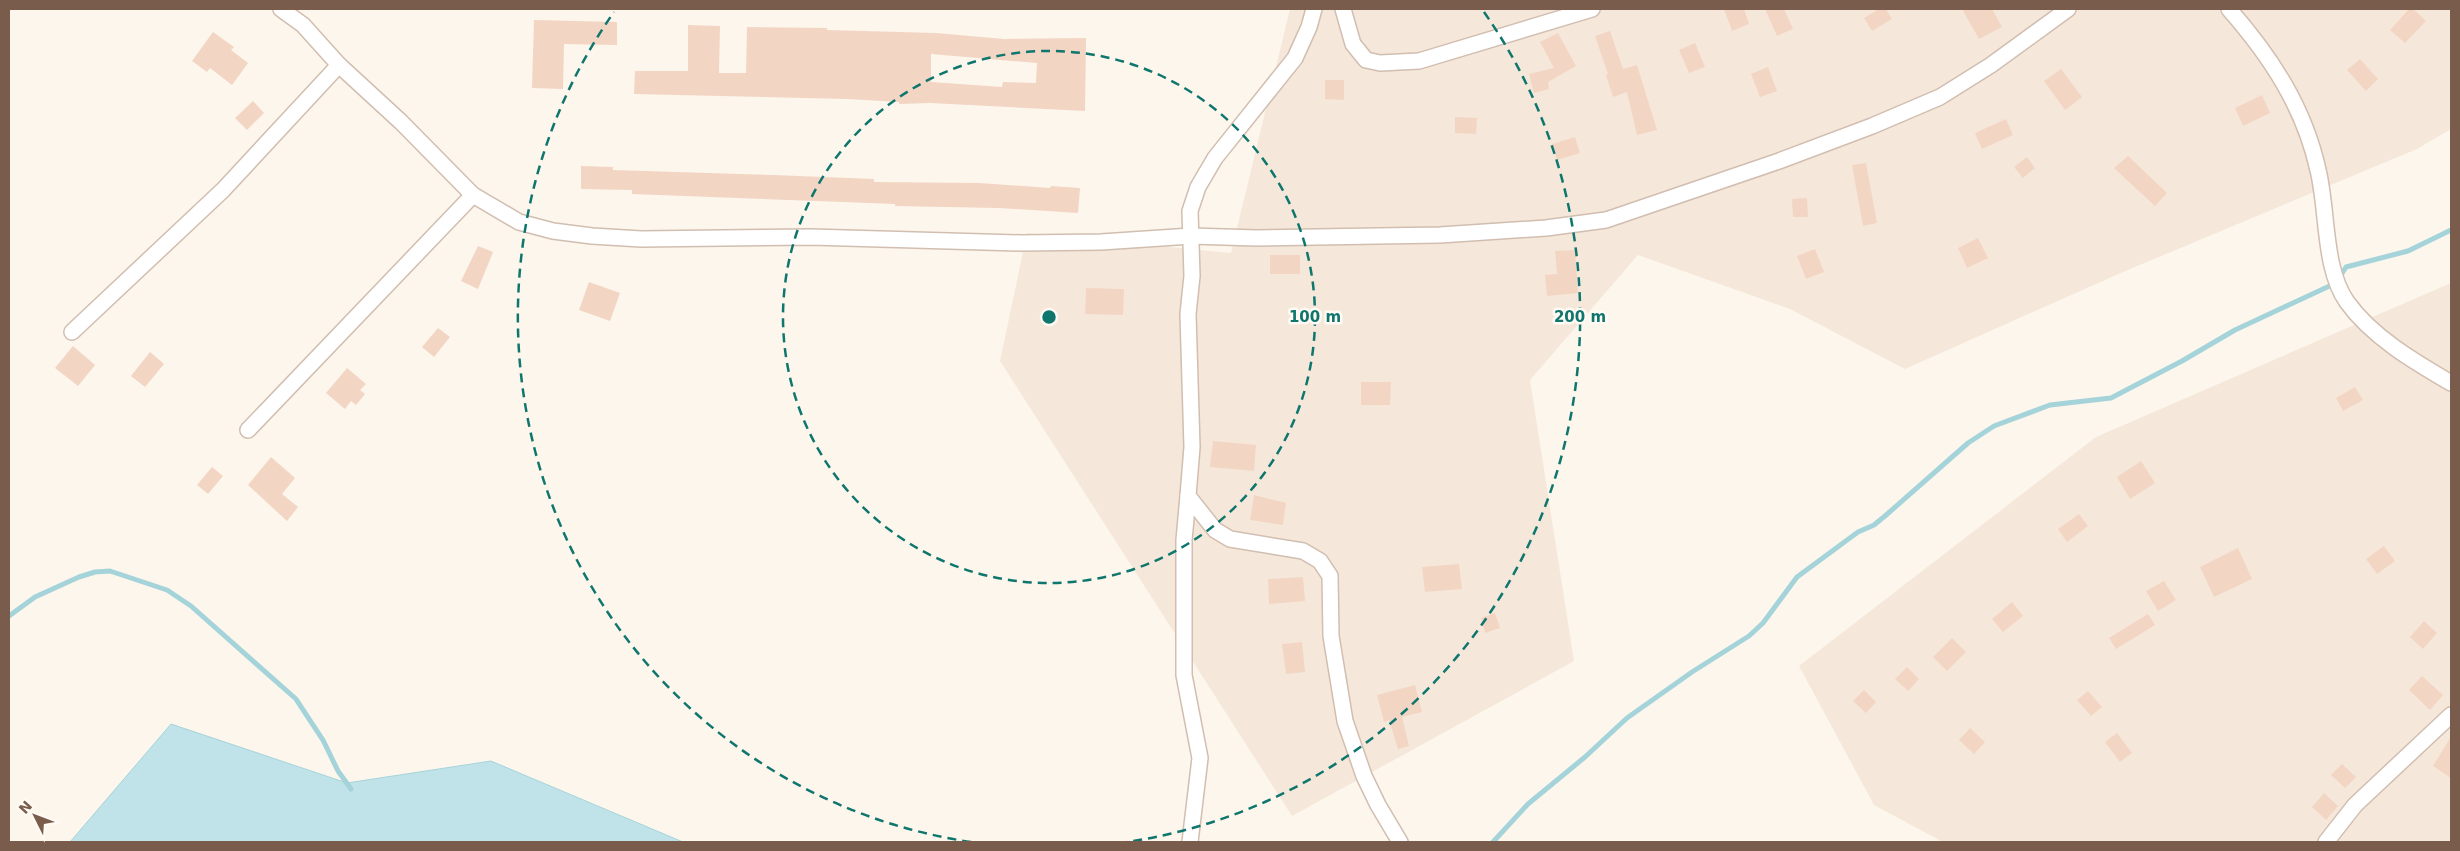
<svg xmlns="http://www.w3.org/2000/svg" width="2460" height="851" font-family="'DejaVu Sans',sans-serif">
<style>
.residential{fill:#f5e8da}
.water{fill:#bfe3e8;stroke:#a5d3da}
.lines{fill:none;stroke-linecap:round;stroke-linejoin:round}
.stream{stroke:#a5d3da;stroke-width:5}
.building{fill:#f3d5c3;fill-rule:evenodd}
.minor-casing{stroke:#d1beb0;stroke-width:18}
.minor{stroke:#fff;stroke-width:15}
.ring{fill:none;stroke:#0f766e;stroke-width:2.5;stroke-dasharray:9 6}
.centre{fill:#0f766e;stroke:#fffaf3;stroke-width:2.5}
.ring-label{font-size:15px;text-anchor:middle;font-weight:bold;fill:#0f766e;stroke:#fffaf3;stroke-width:5;stroke-linejoin:round;paint-order:stroke}
</style>
<rect width="100%" height="100%" fill="#fdf6ec"/>
<g class="residential">
<polygon points="1290,9 2451,9 2451,129 2417,149 2123,272 1905,369 1790,309 1638,255 1530,380 1574,661 1292,816 1000,361 1027,233 1231,253"/>
<polygon points="2451,283 2451,842 1943,842 1874,805 1799,666 2096,437"/>
</g>
<polygon class="water" points="171,724 347,783 491,761 683,842 70,842"/>
<g class="lines">
<g class="stream">
<polyline points="9,616 35,597 79,577 95,572 110,571 167,590 191,606 296,699 323,740 338,771 351,789"/>
<polyline points="1493,842 1528,804 1585,757 1627,718 1692,672 1749,636 1763,623 1797,577 1858,532 1874,525 1885,516 1968,443 1994,426 2050,405 2111,398 2182,361 2235,330 2336,283 2346,267 2408,251 2451,230"/>
</g>
</g>
<g class="building">
<polygon points="1724,9 1744,9 1749,24 1732,31"/>
<polygon points="1765,9 1784,9 1793,29 1777,36"/>
<polygon points="1879,9 1886,9 1892,19 1872,31 1864,18"/>
<polygon points="1962,9 1992,9 2002,27 1979,39"/>
<polygon points="2409,9 2413,9 2426,21 2405,43 2390,30"/>
<polygon points="534,20 617,22 617,45 564,44 563,89 532,88"/>
<path d="M688 25 720 26 719 73H746L747 27 827 28V30L936 33 1004 39 1086 38 1085 111 930 103 899 104V102L848 99 634 94 635 71H688ZM931 54 1037 63 1036 83 1003 82 1002 87 931 82Z"/>
<polygon points="1610,31 1623,69 1637,65 1657,130 1637,135 1627,92 1613,97 1606,75 1608,74 1595,36"/>
<polygon points="213,32 234,47 231,50 248,63 232,85 210,68 207,72 192,61"/>
<polygon points="1558,33 1576,66 1548,82 1549,89 1534,93 1529,74 1554,68 1540,42"/>
<polygon points="1695,43 1705,67 1689,73 1679,50"/>
<polygon points="2360,59 2378,79 2366,91 2347,70"/>
<polygon points="1768,67 1777,91 1760,97 1751,74"/>
<polygon points="2061,69 2082,97 2065,110 2044,81"/>
<polygon points="1325,80 1344,80 1344,100 1325,99"/>
<polygon points="2262,95 2270,113 2243,126 2235,108"/>
<polygon points="253,101 264,113 247,130 235,118"/>
<polygon points="1455,117 1477,118 1476,134 1455,133"/>
<polygon points="2006,119 2013,135 1982,149 1975,133"/>
<polygon points="1575,137 1580,153 1557,160 1552,144"/>
<polygon points="2128,156 2167,193 2155,206 2114,168"/>
<polygon points="2027,157 2035,168 2023,178 2014,167"/>
<polygon points="1866,163 1877,223 1863,226 1852,165"/>
<polygon points="581,166 613,167 613,170 773,175 874,179 874,182 979,183 1050,188 1051,186 1080,188 1078,213 999,208 895,206 895,204 843,202 632,194 632,190 581,189"/>
<polygon points="1807,198 1808,217 1793,217 1792,199"/>
<polygon points="1978,238 1988,258 1967,268 1958,248"/>
<polygon points="478,246 493,252 478,289 461,281"/>
<polygon points="1815,249 1824,272 1806,279 1797,256"/>
<polygon points="1575,250 1578,293 1547,296 1545,275 1557,274 1555,251"/>
<rect x="1270" y="255" width="30" height="19"/>
<polygon points="589,282 620,293 610,321 579,310"/>
<polygon points="1086,288 1124,289 1123,315 1085,314"/>
<polygon points="438,328 450,337 434,357 422,347"/>
<polygon points="73,346 95,365 78,386 55,368"/>
<polygon points="150,352 164,364 145,387 131,376"/>
<polygon points="347,368 366,384 360,390 365,394 356,405 351,401 345,409 326,393"/>
<polygon points="1361,382 1391,382 1390,405 1361,405"/>
<polygon points="2355,387 2363,400 2343,411 2336,398"/>
<polygon points="1213,441 1256,445 1254,471 1210,467"/>
<polygon points="271,457 295,478 282,494 298,507 287,521 248,485"/>
<polygon points="2141,461 2155,483 2130,499 2117,477"/>
<polygon points="212,467 223,476 208,494 197,485"/>
<polygon points="1254,495 1286,503 1283,525 1250,520"/>
<polygon points="2079,514 2088,526 2067,542 2058,529"/>
<polygon points="2384,546 2395,561 2377,574 2366,559"/>
<polygon points="2238,548 2252,579 2214,597 2200,567"/>
<polygon points="1459,564 1462,589 1425,592 1422,567"/>
<polygon points="1303,577 1305,601 1269,604 1268,579"/>
<polygon points="2164,581 2176,600 2158,611 2146,591"/>
<polygon points="2012,602 2023,616 2003,632 1992,619"/>
<polygon points="1495,613 1500,628 1485,633 1481,618"/>
<polygon points="2148,614 2155,625 2116,649 2109,638"/>
<polygon points="2424,621 2437,633 2423,649 2410,637"/>
<polygon points="1952,638 1966,652 1947,671 1933,657"/>
<polygon points="1302,642 1305,672 1286,674 1282,644"/>
<polygon points="1907,667 1919,679 1908,691 1895,679"/>
<polygon points="2422,676 2443,695 2430,710 2409,690"/>
<polygon points="1415,685 1422,712 1402,717 1409,746 1398,749 1389,720 1384,722 1377,695"/>
<polygon points="1864,690 1876,702 1866,713 1853,701"/>
<polygon points="2088,691 2102,707 2091,716 2077,700"/>
<polygon points="1970,728 1985,742 1974,754 1959,740"/>
<polygon points="2117,733 2132,753 2120,762 2105,742"/>
<polygon points="2451,737 2451,778 2433,766"/>
<polygon points="2342,764 2356,777 2345,788 2331,775"/>
<polygon points="2324,793 2338,806 2326,820 2312,807"/>
</g>
<g class="lines">
<defs>
<g id="minor">
<polyline points="281,9 303,25 339,65 401,122 473,195 519,222 553,231 592,236 641,239 811,237 1022,243 1101,242 1191,236 1257,238 1440,235 1546,228 1606,220 1779,161 1872,126 1940,97 1991,65 2068,9"/>
<polyline points="1314,9 1309,27 1295,58 1215,158 1198,187 1190,211 1192,276 1188,314 1192,447 1188,496 1215,530 1230,539 1303,551 1320,561 1330,576 1331,636 1345,721 1364,776 1378,805 1400,842"/>
<polyline points="1343,9 1353,44 1366,60 1380,63 1419,61 1592,9"/>
<path d="M2229 9C2271 57 2304 107 2318 170 2328 210 2323 268 2347 302 2372 337 2415 362 2451 383"/>
<polyline points="72,332 223,190 339,65"/>
<polyline points="248,430 473,195"/>
<polyline points="1188,496 1184,540 1184,675 1200,758 1190,842"/>
<polyline points="2326,842 2355,805 2451,715"/>
</g>
</defs>
<use href="#minor" class="minor-casing"/>
<use href="#minor" class="minor"/>
</g>
<g class="ring">
<circle cx="1049" cy="317" r="266"/>
<path d="M971 842A531 531 0 0 1 614 12M1484 12A531 531 0 0 1 1127 842"/>
</g>
<circle cx="1049" cy="317" r="8" class="centre"/>
<g class="ring-label">
<text x="1315" y="322">100 m</text>
<text x="1580" y="322">200 m</text>
</g>
<rect width="2460" height="851" fill="none" stroke="#7a5c4d" stroke-width="20"/>
<g transform="translate(35 816) rotate(312)" stroke="#fffaf3" stroke-width="4" paint-order="stroke">
<path d="M0-4L9 19L0 12L-9 19Z" fill="#7a5c4d"/>
<text y="-8" font-size="14" font-weight="bold" text-anchor="middle" fill="#7a5c4d">N</text>
</g>
</svg>
